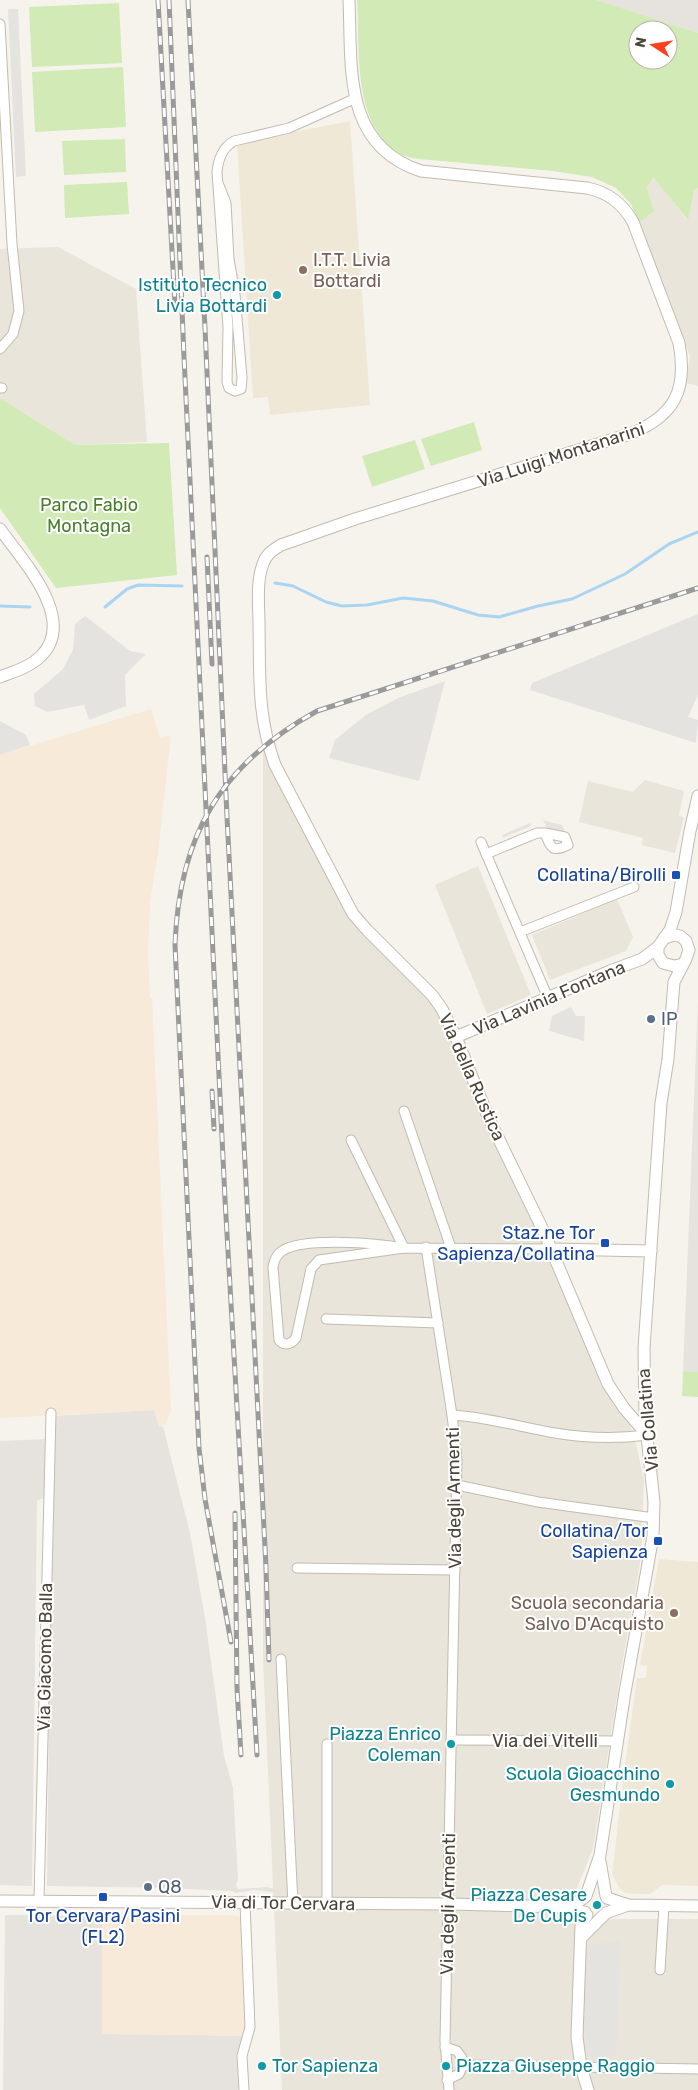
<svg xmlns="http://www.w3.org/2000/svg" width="698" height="2090" font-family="Rubik,sans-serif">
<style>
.residential{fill:#eae5da}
.commercial{fill:#f7ead8}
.industrial{fill:#e6e2dd}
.education{fill:#efe8d6}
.green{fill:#d2eab5;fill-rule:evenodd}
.parking{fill:#e5e3e0}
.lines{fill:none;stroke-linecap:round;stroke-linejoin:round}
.stream{stroke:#a9d4f2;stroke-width:3}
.minor-casing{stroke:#c2bbae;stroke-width:11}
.tertiary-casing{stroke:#c2bbae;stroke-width:13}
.minor{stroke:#fff;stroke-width:9}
.tertiary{stroke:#fff;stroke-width:11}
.rail-casing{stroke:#9a9a9a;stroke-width:5}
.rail{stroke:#fff;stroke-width:3;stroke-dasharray:9;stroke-linecap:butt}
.education-dot{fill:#8d6e63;stroke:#fff;stroke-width:2}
.culture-dot{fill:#0f9aa8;stroke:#fff;stroke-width:2}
.transit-dot{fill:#1a4fb4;stroke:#fff;stroke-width:2}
.service-dot{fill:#5c6f8a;stroke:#fff;stroke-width:2}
.labels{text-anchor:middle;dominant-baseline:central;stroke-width:4;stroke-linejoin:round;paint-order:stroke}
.education-label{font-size:18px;fill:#785e54;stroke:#fff;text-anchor:start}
.culture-label{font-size:18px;fill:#0d838f;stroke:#fff;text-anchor:end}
.street-label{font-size:18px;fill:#4b4439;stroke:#fff}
.park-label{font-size:18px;fill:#4a7f2a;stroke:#fff}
.transit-label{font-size:18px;fill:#164399;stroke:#fff;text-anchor:end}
.service-label{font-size:18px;fill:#4e5e75;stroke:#fff;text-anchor:start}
</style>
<rect width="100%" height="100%" fill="#f6f3ec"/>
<g class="residential">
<polygon points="653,176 687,220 694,190 698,188 698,386 686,383 690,356 639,223 654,211 647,188"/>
<polygon points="58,247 136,289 147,442 75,445 0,398 0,249"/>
<polygon points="263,746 275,765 341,894 432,995 456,1037 624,1408 636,1443 644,1481 641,1558 621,1670 593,1849 564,1919 698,1919 698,2090 282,2090 263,1660"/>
<polygon points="645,780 684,791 679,815 684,818 675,853 642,845 643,838 579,822 588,781 633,792"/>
<polygon points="478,866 531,995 487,1014 435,885"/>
<polygon points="617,899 633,937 626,951 550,980 532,935"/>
</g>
<g class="commercial">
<polygon points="151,709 160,738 171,735 158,853 150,902 148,953 150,998 152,998 171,1410 166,1424 159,1427 154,1410 0,1418 0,755"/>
<polygon points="228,1915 240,1916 245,2026 243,2036 102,2034 102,1916"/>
</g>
<g class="industrial">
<polygon points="597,0 698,0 698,33"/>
<polygon points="698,999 698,1372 683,1371"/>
<polygon points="154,1410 159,1427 163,1426 190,1533 205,1618 224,1756 233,1788 238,1879 236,1885 238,1889 267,1887 279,1890 279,1893 253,1890 236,1893 232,1891 169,1888 47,1886 53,1416"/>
<polygon points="47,1439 45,1497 37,1501 32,1886 0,1885 0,1441"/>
<polygon points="5,1915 102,1916 102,2034 243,2036 237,2052 238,2090 3,2090"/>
</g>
<g class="education">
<polygon points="350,121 370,405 270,415 268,397 253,398 237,143"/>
<polygon points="659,1559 698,1562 698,1886 662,1885 650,1894 637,1894 625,1893 618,1886 612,1874 624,1773 637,1678 646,1678 647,1666 640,1665"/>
</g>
<g class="green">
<path d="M357 0H597L698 33V188L694 190 688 220 653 177 647 188 654 211 639 223 631 204 616 188 592 177 553 171 419 159C413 158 406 157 400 154 352 126 360 49 357 0ZM638 30H668V60H638Z"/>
<polygon points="119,3 122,63 32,67 29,7"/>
<polygon points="123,67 126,127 35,132 32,72"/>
<polygon points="125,139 126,172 64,175 62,141"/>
<polygon points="127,182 129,214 65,218 64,185"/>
<polygon points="0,398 75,445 169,443 177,575 56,588 0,508"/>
<polygon points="474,422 482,450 431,466 421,439"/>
<polygon points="415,440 425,469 372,487 362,456"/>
<polygon points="683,1371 698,1372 698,1397 682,1396"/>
</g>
<g class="parking">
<polygon points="8,9 18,9 26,176 16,177"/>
<polygon points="698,614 698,695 688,717 698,720 696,743 530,690 532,683"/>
<polygon points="85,616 130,651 146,654 125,675 126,706 89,720 84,705 47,712 35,706 34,694 63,669 73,650 75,624"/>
<polygon points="445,681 419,781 329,758 335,740 366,715 398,698"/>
<polygon points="0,721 26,735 30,745 0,755"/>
<polygon points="543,820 562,825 566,834 547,828"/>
<polygon points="530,823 531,826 503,838 502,835"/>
<polygon points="571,1007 576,1016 585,1016 584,1041 549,1031 552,1016"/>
<polygon points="621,1940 616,2056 588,2058 584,2030 587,1946"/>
</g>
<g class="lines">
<g class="stream">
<polyline points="275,583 293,586 326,602 342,606 367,605 403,598 433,601 478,615 499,617 538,606 572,599 625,574 669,544 698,532"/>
<polyline points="0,606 30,607"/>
<polyline points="105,607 127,589 138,585 182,586"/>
</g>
<defs>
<g id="minor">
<polyline points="0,24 12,244 19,311 13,334 0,349"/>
<path d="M218 183 226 203 229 259 235 294 242 378 241 389 235 391 229 388 227 382 228 327 217 172C218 160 223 147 234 141L289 128 354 99"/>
<polyline points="0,388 2,388"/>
<polyline points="481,842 548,998"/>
<path d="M486 854 537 833H545L565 837 568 845C552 853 551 848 545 833"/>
<polyline points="520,932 634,887"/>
<polyline points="404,1111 451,1248"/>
<polyline points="351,1140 404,1248"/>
<polyline points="426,1247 452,1415 457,1459 445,2041 449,2090"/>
<path d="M404 1248C378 1243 303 1237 282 1251 276 1255 274 1261 273 1267L279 1340C284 1346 291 1345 296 1338L311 1269 319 1260 404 1248 551 1249"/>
<polyline points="326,1319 438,1323"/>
<path d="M452 1415C487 1417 520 1427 555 1433 585 1438 616 1439 647 1435"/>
<polyline points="457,1485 538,1502 654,1518"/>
<polyline points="297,1568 455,1570"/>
<polyline points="281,1659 293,1904"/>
<polyline points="451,1740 617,1741"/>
<polyline points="327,1744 327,1904"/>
<polyline points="39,1901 51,1413"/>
<polyline points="660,1970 664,1906"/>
<polyline points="445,2047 457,2051 462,2058 463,2065 698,2069"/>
<polyline points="447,2080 459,2074 463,2065"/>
<polyline points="244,2090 242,2056 250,2027 245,1903"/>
</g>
<g id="tertiary">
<path d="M349 0C352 67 342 145 421 171L587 188C607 192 623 204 633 222L679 343C688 391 674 416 630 434L355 519 281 545C273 550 266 554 263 564 256 582 259 605 259 625 260 677 257 715 275 765L353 914 367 930 432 995 442 1009 456 1037 489 1119 543 1230 608 1384 624 1408 647 1435"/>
<path d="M0 529C22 560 78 619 41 656 30 667 13 672 0 677"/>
<polyline points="683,964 674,966 663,963 658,955 658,947 670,930 676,912 690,831 698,796"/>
<polyline points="456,1037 610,971 642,959 658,947"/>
<polyline points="551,1249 651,1251"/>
<polyline points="600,1861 606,1896"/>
<polyline points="607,1898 628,1905 698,1906"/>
<polyline points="0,1901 449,1904 563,1907 585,1912"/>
<polyline points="566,1907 574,1905 586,1896 600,1855 625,1692 653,1536 654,1502 645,1418 644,1348 661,1103 668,1059 674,982 686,959 689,950 686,941 680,936 675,935 664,938"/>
<polyline points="587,1915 581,1925 577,2037 581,2067 588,2090"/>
<polyline points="581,1938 606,1913 628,1905"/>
</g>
</defs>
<use href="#minor" class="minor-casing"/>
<use href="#tertiary" class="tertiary-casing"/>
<use href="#minor" class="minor"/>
<use href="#tertiary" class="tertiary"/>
<defs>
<g id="rail">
<polyline points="158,0 175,305"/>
<polyline points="169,0 184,357 225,1199 257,1755"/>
<polyline points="188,0 205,328 227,817 266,1567 269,1660"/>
<polyline points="207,557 212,664"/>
<polyline points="212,1091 214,1129"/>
<polyline points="235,1513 237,1688 241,1755"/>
<path d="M231 1642 205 1499 199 1448 175 945C179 835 221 764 317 711L698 588"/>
</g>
</defs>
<use href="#rail" class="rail-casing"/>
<use href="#rail" class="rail"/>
</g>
<g class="education-dot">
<circle cx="303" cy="270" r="5"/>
<circle cx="674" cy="1613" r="5"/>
</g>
<g class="culture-dot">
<circle cx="277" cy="295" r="5"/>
<circle cx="451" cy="1744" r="5"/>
<circle cx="670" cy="1784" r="5"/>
<circle cx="597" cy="1905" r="5"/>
<circle cx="262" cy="2066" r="5"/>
<circle cx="446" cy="2066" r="5"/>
</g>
<g class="transit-dot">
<rect x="671" y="870" width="10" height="10" rx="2.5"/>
<rect x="600" y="1238" width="10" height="10" rx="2.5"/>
<rect x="653" y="1536" width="10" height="10" rx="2.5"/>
<rect x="98" y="1892" width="10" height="10" rx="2.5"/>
</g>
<g class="service-dot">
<circle cx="651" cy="1019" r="5"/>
<circle cx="148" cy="1887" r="5"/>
</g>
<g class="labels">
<g class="education-label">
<text x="313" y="260">I.T.T. Livia<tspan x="313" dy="21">Bottardi</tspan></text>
<text x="664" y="1603" text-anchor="end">Scuola secondaria<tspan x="664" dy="21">Salvo D'Acquisto</tspan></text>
</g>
<g class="culture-label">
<text x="267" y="285">Istituto Tecnico<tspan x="267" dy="21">Livia Bottardi</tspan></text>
<text x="441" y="1734">Piazza Enrico<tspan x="441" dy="21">Coleman</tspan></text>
<text x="660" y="1774">Scuola Gioacchino<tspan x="660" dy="21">Gesmundo</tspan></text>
<text x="587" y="1895">Piazza Cesare<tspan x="587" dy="21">De Cupis</tspan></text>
<text x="272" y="2066" text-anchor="start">Tor Sapienza</text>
<text x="456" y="2066" text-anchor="start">Piazza Giuseppe Raggio</text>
</g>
<g class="street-label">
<text transform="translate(561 455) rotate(-18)">Via Luigi Montanarini</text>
<text transform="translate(549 998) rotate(-23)">Via Lavinia Fontana</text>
<text transform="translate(472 1077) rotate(66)">Via della Rustica</text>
<text transform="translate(648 1420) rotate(-95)">Via Collatina</text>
<text transform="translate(454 1498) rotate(-91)">Via degli Armenti</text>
<text transform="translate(45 1657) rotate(-89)">Via Giacomo Balla</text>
<text x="545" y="1741">Via dei Vitelli</text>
<text transform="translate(283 1903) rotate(1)">Via di Tor Cervara</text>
<text transform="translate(448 1904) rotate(-89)">Via degli Armenti</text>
</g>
<g class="park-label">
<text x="89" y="505">Parco Fabio<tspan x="89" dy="21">Montagna</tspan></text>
</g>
<g class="transit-label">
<text x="666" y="875">Collatina/Birolli</text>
<text x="595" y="1233">Staz.ne Tor<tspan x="595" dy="21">Sapienza/Collatina</tspan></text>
<text x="648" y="1531">Collatina/Tor<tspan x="648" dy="21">Sapienza</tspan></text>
<text x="103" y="1916" text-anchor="middle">Tor Cervara/Pasini<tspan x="103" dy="21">(FL2)</tspan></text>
</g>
<g class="service-label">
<text x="661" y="1019">IP</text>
<text x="158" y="1887">Q8</text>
</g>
</g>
<g transform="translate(653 45) rotate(282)"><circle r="24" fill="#ffffff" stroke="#b7b4b0"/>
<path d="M0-4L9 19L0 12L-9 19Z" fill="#fc3f1d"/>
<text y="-8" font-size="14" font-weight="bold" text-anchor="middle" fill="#4b4439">N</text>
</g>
</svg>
